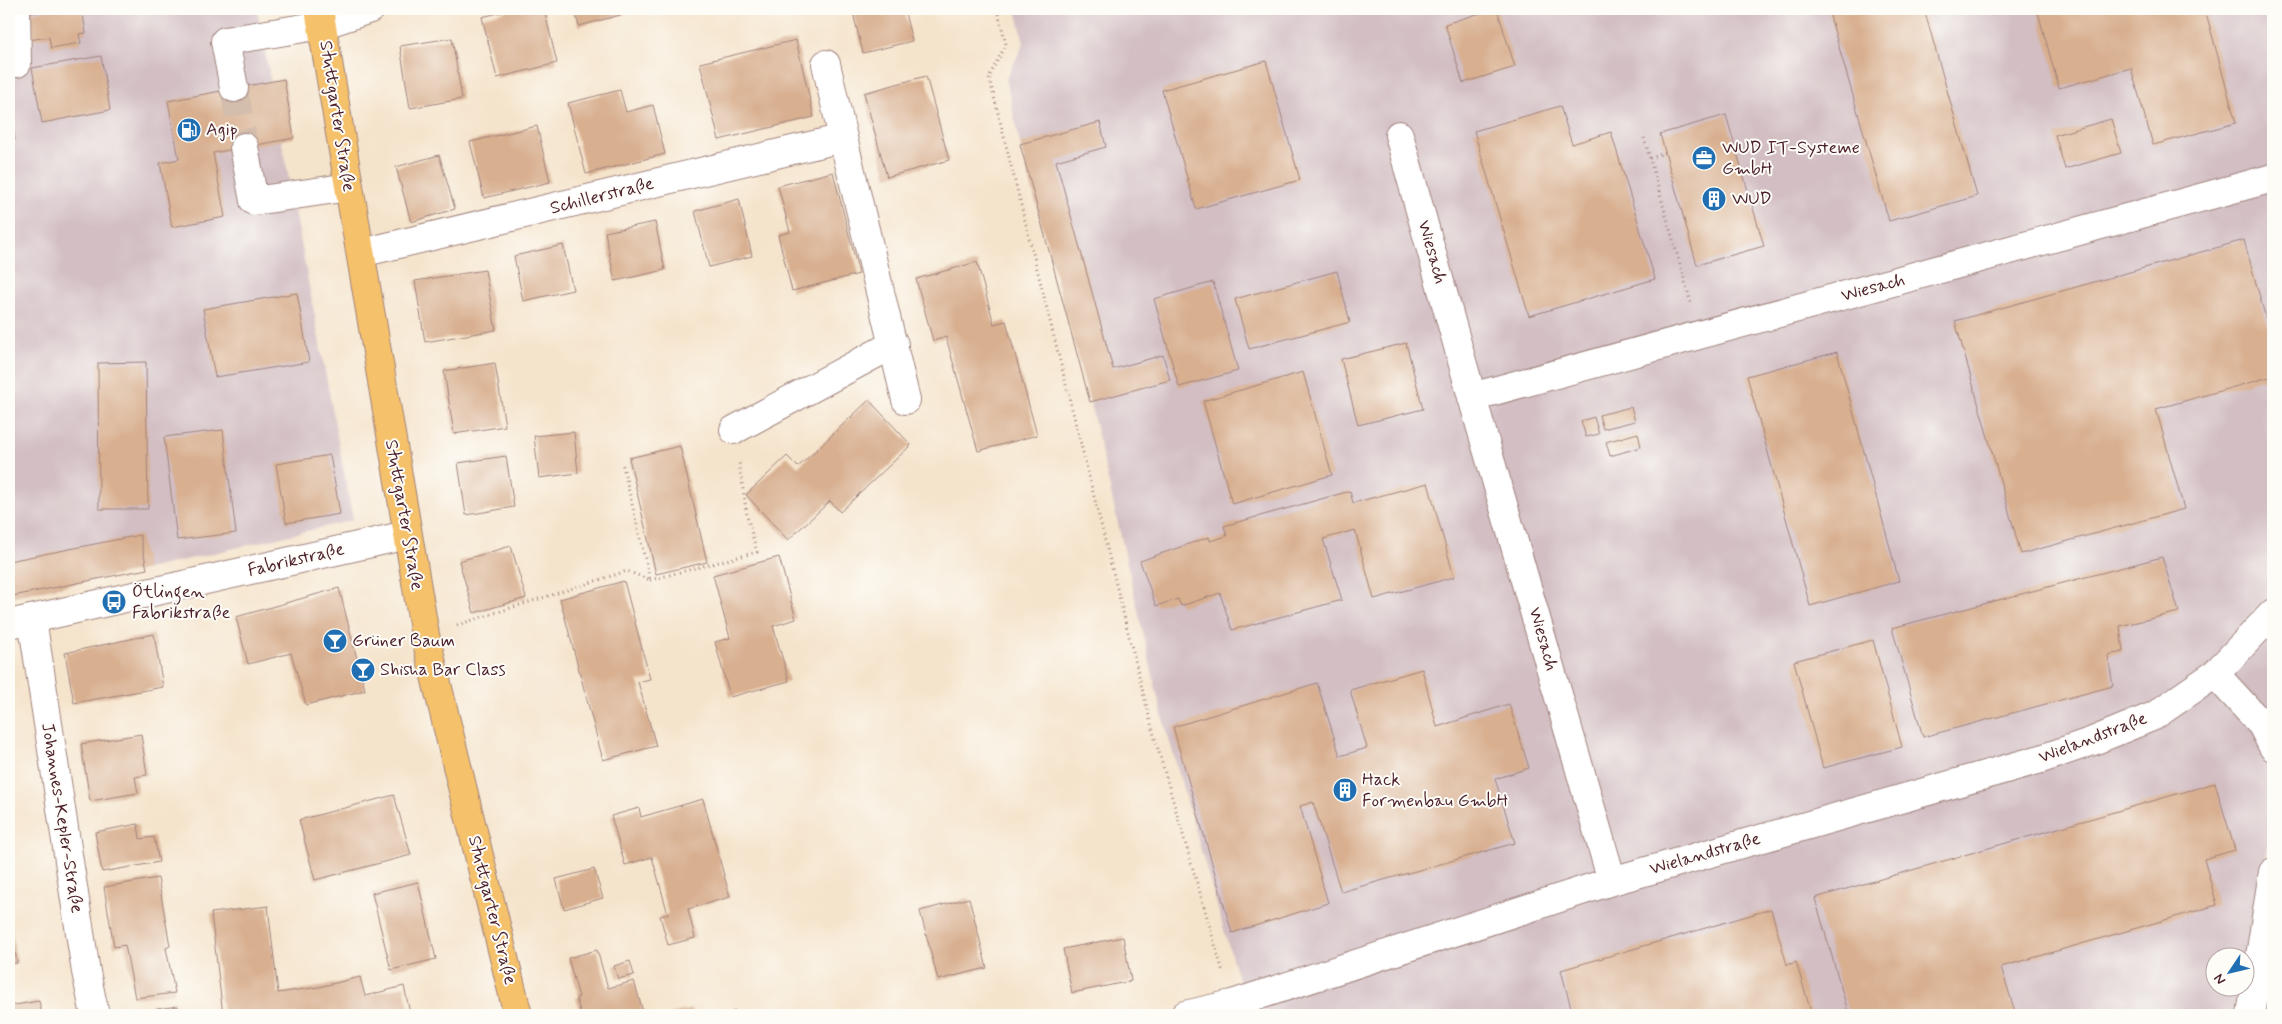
<svg xmlns="http://www.w3.org/2000/svg" width="2282" height="1024" font-family="Mynerve,sans-serif">
<style>
.industrial{fill:#d2bec3}
.building{fill:#d8af8f}
.lines{fill:none;stroke-linecap:round;stroke-linejoin:round}
.minor-tunnel{stroke:#d3bdac;stroke-width:28;stroke-dasharray:28 14;stroke-linecap:butt}
.minor-casing{stroke:#a0827c;stroke-width:30}
.major-casing{stroke:#a0827c;stroke-width:30}
.path{stroke:#a0827c;stroke-width:3;stroke-dasharray:1 4;stroke-linecap:butt}
.minor{stroke:#fff;stroke-width:28}
.major{stroke:#f5c16b;stroke-width:28}
.labels{text-anchor:middle;dominant-baseline:central;stroke-width:4;stroke-linejoin:round;paint-order:stroke}
.street-label{font-size:18px;fill:#4a1f2b;stroke:#fdfcf7}
.poi-label{font-size:18px;fill:#4a1f2b;stroke:#fdfcf7;text-anchor:start}
</style>
<rect width="100%" height="100%" fill="#fdfcf7"/>
<filter id="ink" filterUnits="userSpaceOnUse"><feTurbulence type="fractalNoise" baseFrequency=".02" numOctaves="2"/><feDisplacementMap in="SourceGraphic" scale="10" xChannelSelector="R" yChannelSelector="G"/><feConvolveMatrix kernelMatrix="1 2 1 2 8 2 1 2 1" color-interpolation-filters="sRGB"/></filter>
<filter id="wash" filterUnits="userSpaceOnUse"><feTurbulence type="fractalNoise" baseFrequency=".0096" numOctaves="4" result="noise"/><feDisplacementMap in="SourceGraphic" scale="20" xChannelSelector="R" yChannelSelector="G"/><feGaussianBlur stdDeviation="1.12" result="paint"/><feColorMatrix in="noise" values="0 0 0 0 0 0 0 0 0 0 0 0 0 0 0 0 0 1.4 0 .05"/><feComposite in="paint" operator="in"/></filter>
<g filter="url(#wash)">
<rect width="100%" height="100%" fill="#f5e4cc"/>
<g class="industrial">
<polygon points="9,9 257,9 353,520 147,569 9,597"/>
<polygon points="1016,9 2273,9 2273,817 2245,984 2244,956 2214,956 2214,986 2244,987 2239,1015 1271,1015 1241,989 1162,715 1090,402 1020,144 1006,79 1024,43"/>
</g>
<g id="blocks">
<g class="building">
<polygon points="54,9 82,9 86,33 79,34 81,43 51,48 49,37 28,40 24,14"/>
<polygon points="514,9 544,9 557,63 497,78 482,17"/>
<polygon points="574,9 643,9 579,26"/>
<polygon points="852,9 904,9 912,41 863,53"/>
<polygon points="1493,9 1497,9 1515,67 1463,83 1445,24"/>
<polygon points="1828,9 1924,9 1977,196 1889,221"/>
<polygon points="2037,9 2205,9 2236,123 2153,145 2131,68 2059,88"/>
<polygon points="2273,21 2273,37 2269,23"/>
<polygon points="452,38 462,99 410,108 400,46"/>
<polygon points="796,40 814,117 719,140 700,63"/>
<polygon points="101,56 110,110 42,123 32,68"/>
<polygon points="1266,61 1300,180 1196,209 1162,90"/>
<polygon points="926,76 949,160 887,177 864,93"/>
<polygon points="284,79 294,138 213,153 225,217 172,227 160,163 179,159 168,101"/>
<polygon points="620,90 626,112 653,105 665,154 586,174 568,103"/>
<polygon points="1560,106 1572,144 1611,132 1655,279 1529,316 1474,131"/>
<polygon points="9,108 15,140 9,142"/>
<polygon points="1726,115 1764,246 1697,265 1660,134"/>
<polygon points="2111,119 2121,153 2065,169 2055,135"/>
<polygon points="1100,122 1106,147 1056,161 1113,369 1163,355 1170,380 1090,402 1020,144"/>
<polygon points="537,126 550,182 484,198 470,142"/>
<polygon points="439,155 455,209 411,222 396,167"/>
<polygon points="833,172 859,274 792,291 778,235 790,232 778,186"/>
<polygon points="739,199 752,256 709,267 695,211"/>
<polygon points="655,222 665,270 615,281 605,232"/>
<polygon points="2244,240 2273,344 2273,376 2156,409 2184,509 2021,554 1955,321"/>
<polygon points="563,245 573,290 523,301 514,256"/>
<polygon points="977,262 994,324 1006,321 1037,435 978,451 946,337 933,341 916,279"/>
<polygon points="485,270 496,330 425,342 415,281"/>
<polygon points="1337,271 1350,322 1249,349 1235,299"/>
<polygon points="1213,282 1238,371 1179,387 1154,299"/>
<polygon points="297,293 309,362 215,377 203,309"/>
<polygon points="1406,343 1423,409 1358,425 1341,359"/>
<polygon points="1837,352 1899,581 1810,606 1747,376"/>
<polygon points="146,362 148,509 99,509 98,363"/>
<polygon points="495,363 505,426 454,434 444,371"/>
<polygon points="1303,372 1332,475 1232,504 1203,401"/>
<polygon points="869,400 911,445 840,512 830,501 788,540 746,495 787,456 798,467"/>
<polygon points="1631,407 1635,421 1603,429 1599,415"/>
<polygon points="1594,417 1599,434 1586,437 1581,421"/>
<polygon points="223,430 236,533 177,540 164,437"/>
<polygon points="574,432 578,473 539,478 534,436"/>
<polygon points="1638,433 1641,447 1610,456 1606,442"/>
<polygon points="680,446 707,562 656,574 629,458"/>
<polygon points="330,455 340,514 286,523 276,464"/>
<polygon points="506,456 514,507 466,515 458,463"/>
<polygon points="1428,483 1454,577 1374,599 1355,530 1323,539 1342,600 1232,630 1220,593 1181,606 1178,599 1156,606 1140,561 1209,537 1210,541 1227,536 1224,526 1350,491 1353,503"/>
<polygon points="140,535 147,569 13,596 9,561"/>
<polygon points="511,546 526,598 474,613 459,561"/>
<polygon points="779,557 796,619 773,626 789,681 730,697 715,642 730,638 713,575"/>
<polygon points="2162,557 2179,612 2120,626 2123,652 2108,655 2113,686 1923,737 1892,628"/>
<polygon points="624,581 650,679 638,682 656,746 603,760 560,599"/>
<polygon points="339,588 365,690 306,705 291,653 248,664 236,617"/>
<polygon points="154,634 163,687 74,703 65,653"/>
<polygon points="1873,640 1902,747 1823,768 1794,661"/>
<polygon points="1422,669 1437,727 1509,704 1529,768 1495,779 1515,843 1341,892 1313,802 1300,806 1328,903 1232,933 1173,727 1317,683 1340,756 1367,748 1350,690"/>
<polygon points="141,734 147,775 135,777 138,793 90,801 81,744"/>
<polygon points="2215,783 2235,850 2204,859 2217,905 2001,967 2016,1015 1849,1015 1815,898"/>
<polygon points="394,795 411,855 315,880 299,820"/>
<polygon points="703,799 730,897 688,909 695,938 668,945 660,916 668,914 652,857 625,865 611,816 639,808 641,817"/>
<polygon points="138,824 140,839 154,837 159,862 102,872 95,832"/>
<polygon points="594,869 603,898 564,909 556,879"/>
<polygon points="158,878 170,946 166,948 175,993 135,998 125,945 114,947 104,887"/>
<polygon points="418,882 436,959 391,970 372,893"/>
<polygon points="969,898 987,968 938,980 920,911"/>
<polygon points="268,906 278,993 319,987 360,977 365,996 404,986 410,1013 400,1015 223,1015 211,913"/>
<polygon points="1771,909 1787,965 1796,962 1812,1015 1573,1015 1561,970"/>
<polygon points="10,919 17,963 9,964 9,920"/>
<polygon points="1123,937 1131,981 1072,993 1063,949"/>
<polygon points="597,950 608,988 634,981 644,1015 581,1015 576,998 579,997 568,958"/>
<polygon points="630,961 634,975 618,979 614,966"/>
<polygon points="39,1001 42,1015 9,1015 9,1006"/>
<polygon points="178,1006 180,1015 124,1015 124,1014"/>
<polygon points="692,1009 694,1015 671,1015 670,1014"/>
<polygon points="735,1011 736,1015 723,1015"/>
</g>
</g>
</g>
<g filter="url(#ink)">
<use href="#blocks" fill-opacity="0" stroke="#a0827c" stroke-width="1"/>
<g class="lines">
<polyline class="minor-tunnel" points="234,88 244,147"/>
<defs>
<g id="minor">
<polyline points="16,9 17,63"/>
<polyline points="826,64 843,138"/>
<polyline points="234,88 225,41 322,25 370,9"/>
<polyline points="1399,135 1472,397"/>
<polyline points="244,147 254,201 349,187"/>
<polyline points="361,253 843,138 906,400"/>
<polyline points="734,430 894,344"/>
<polyline points="32,619 86,972 95,1015"/>
<polyline points="9,624 407,535"/>
<polyline points="2215,674 2262,725 2273,747"/>
<polyline points="1612,881 1472,397 2273,178"/>
<polyline points="1185,1015 1232,1004 1612,881 2041,759 2093,741 2154,716 2215,674 2273,613"/>
<polyline points="2251,1015 2273,872"/>
</g>
<polyline id="major" points="319,9 425,635 518,1015"/>
</defs>
<use href="#minor" class="minor-casing"/>
<use href="#major" class="major-casing"/>
<g class="path">
<polyline points="997,9 1006,44 989,77 1153,732 1223,972"/>
<polyline points="1644,138 1691,303"/>
<polyline points="1650,158 1665,153"/>
<polyline points="650,580 757,552 747,516 739,462"/>
<polyline points="457,625 627,571 650,580 622,462"/>
</g>
<use href="#minor" class="minor"/>
<use href="#major" class="major"/>
</g>
</g>
<defs>
<symbol id="fuel-disc" viewBox="-11 -11 22 22"><circle r="9.5" fill="#1f6fb2" stroke="#fdfcf7"/><path d="M-5.5-6h7V0h2V4h1.3V-2.5L3-4.5l.8-.8L6-3V5H2.5V1h-1V6h-7ZM-4.2-4.7v3.2H.2V-4.7Z" fill="#fff"/></symbol>
<symbol id="office-disc" viewBox="-11 -11 22 22"><circle r="9.5" fill="#1f6fb2" stroke="#fdfcf7"/><path d="M-6-3h4V-5.5h4V-3h4V5H-6ZM-1-4.5V-3h2v-1.5ZM-6 0V1H6V0Z" fill="#fff"/></symbol>
<symbol id="building-disc" viewBox="-11 -11 22 22"><circle r="9.5" fill="#1f6fb2" stroke="#fdfcf7"/><path d="M-4-6H4V6H1V3H-1V6H-4ZM-2.5-4.3h1.7v1.8h-1.7ZM.8-4.3h1.7v1.8H.8ZM-2.5-1h1.7V.8h-1.7ZM.8-1h1.7V.8H.8Z" fill="#fff"/></symbol>
<symbol id="bus-disc" viewBox="-11 -11 22 22"><circle r="9.5" fill="#1f6fb2" stroke="#fdfcf7"/><path d="M-5-6H5V4H4V6H2V4H-2V6H-4V4H-5ZM-3.5-4V0h7V-4ZM-3.5 1.2v1.5H-2V1.2ZM2 1.2v1.5H3.5V1.2Z" fill="#fff"/></symbol>
<symbol id="bar-disc" viewBox="-11 -11 22 22"><circle r="9.5" fill="#1f6fb2" stroke="#fdfcf7"/><path d="M-6-5H6L.8 .8V4.5H3.5V6h-7V4.5H-.8V.8Z" fill="#fff"/></symbol>
</defs>
<g fill-rule="evenodd">
<use href="#fuel-disc" x="175" y="116" width="28" height="28"/>
<use href="#office-disc" x="1690" y="144" width="28" height="28"/>
<use href="#building-disc" x="1700" y="185" width="28" height="28"/>
<use href="#bus-disc" x="100" y="588" width="28" height="28"/>
<use href="#bar-disc" x="321" y="627" width="28" height="28"/>
<use href="#bar-disc" x="349" y="656" width="28" height="28"/>
<use href="#building-disc" x="1331" y="776" width="28" height="28"/>
</g>
<g class="labels">
<g class="street-label">
<text transform="translate(337 116) rotate(81)">Stuttgarter Straße</text>
<text transform="translate(602 196) rotate(-14)">Schillerstraße</text>
<text transform="translate(1432 252) rotate(74)">Wiesach</text>
<text transform="translate(1873 288) rotate(-15)">Wiesach</text>
<text transform="translate(404 515) rotate(80)">Stuttgarter Straße</text>
<text transform="translate(296 560) rotate(-13)">Fabrikstraße</text>
<text transform="translate(1543 639) rotate(74)">Wiesach</text>
<text transform="translate(2093 738) rotate(-21)">Wielandstraße</text>
<text transform="translate(62 818) rotate(81)">Johannes-Kepler-Straße</text>
<text transform="translate(1705 854) rotate(-16)">Wielandstraße</text>
<text transform="translate(492 910) rotate(76)">Stuttgarter Straße</text>
</g>
<g class="poi-label">
<text x="206" y="130">Agip</text>
<text x="1722" y="148">WUD IT-Systeme<tspan x="1722" dy="21">GmbH</tspan></text>
<text x="1732" y="199">WUD</text>
<text x="132" y="592">Ötlingen<tspan x="132" dy="21">Fabrikstraße</tspan></text>
<text x="352" y="641">Grüner Baum</text>
<text x="380" y="670">Shisha Bar Class</text>
<text x="1362" y="780">Hack<tspan x="1362" dy="21">Formenbau GmbH</tspan></text>
</g>
</g>
<rect width="2282" height="1024" fill="none" stroke="#fdfcf7" stroke-width="30"/>
<g transform="translate(2230 972) rotate(235)"><circle r="24" fill="#fdfcf7" stroke="#b5a4a5"/>
<path d="M0-4L9 19L0 12L-9 19Z" fill="#1f6fb2"/>
<text y="-8" font-size="14" font-weight="bold" text-anchor="middle" fill="#4a1f2b">N</text>
</g>
</svg>
